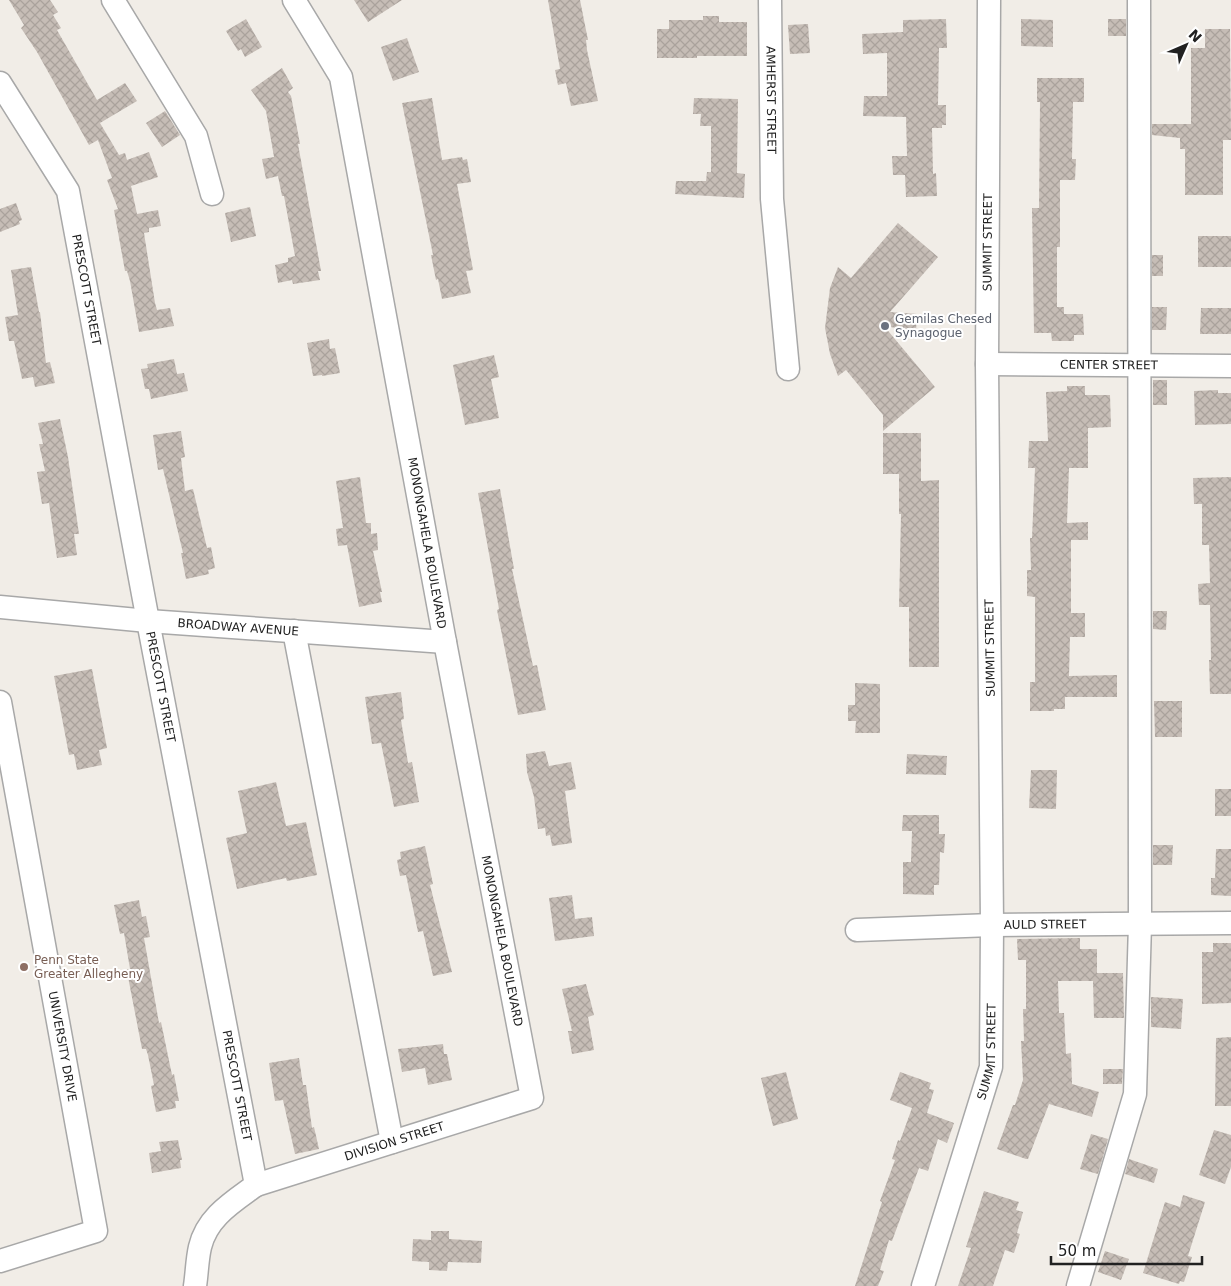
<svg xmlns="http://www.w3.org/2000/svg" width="1231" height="1286" font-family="'DejaVu Sans',sans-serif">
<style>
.building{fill:url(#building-cross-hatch)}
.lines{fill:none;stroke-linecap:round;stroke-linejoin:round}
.minor-casing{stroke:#a8a8a8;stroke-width:25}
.minor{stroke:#fff;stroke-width:22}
.worship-dot{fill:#6b7280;stroke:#fff;stroke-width:2}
.education-dot{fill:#8d6e63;stroke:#fff;stroke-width:2}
.labels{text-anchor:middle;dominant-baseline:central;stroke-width:4;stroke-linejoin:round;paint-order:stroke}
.street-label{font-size:12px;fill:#212121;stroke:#fff}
.worship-label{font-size:12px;fill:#5b616d;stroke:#fff;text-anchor:start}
.education-label{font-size:12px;fill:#785e54;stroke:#fff;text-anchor:start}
</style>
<defs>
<pattern id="building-cross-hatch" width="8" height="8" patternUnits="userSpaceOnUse" patternTransform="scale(1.25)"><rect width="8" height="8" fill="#c6bdb6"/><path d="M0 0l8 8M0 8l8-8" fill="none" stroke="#aaa29c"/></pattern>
</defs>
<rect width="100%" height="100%" fill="#f1ede7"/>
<g class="building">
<polygon points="9,0 50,0 58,12 53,15 61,28 57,30 97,100 125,83 137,101 100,123 119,155 125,153 127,160 149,152 158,177 131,186 137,214 158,210 161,226 149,228 149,232 144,233 155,303 157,310 170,308 174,326 139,332 130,281 127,271 125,271 114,210 118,209 107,180 112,178 98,140 89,145 37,52 21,28 24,25"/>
<polygon points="354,0 402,0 368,22"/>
<polygon points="548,0 580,0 588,40 586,40 587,50 598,101 571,106 566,83 558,85 555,70 560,69"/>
<polygon points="703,16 719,16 719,22 747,22 747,56 697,56 697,58 657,58 657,29 669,29 669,20 703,20"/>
<polygon points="246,19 262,47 245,57 241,49 238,51 226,31"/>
<polygon points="946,19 947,48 939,48 938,105 946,105 946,125 942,125 942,128 932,128 933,174 936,173 937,196 906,197 905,175 893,175 892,156 907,156 906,117 863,116 864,96 887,96 887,53 863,54 862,34 903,32 903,20"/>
<polygon points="1021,19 1053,20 1053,47 1021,46"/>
<rect x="1108" y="19" width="18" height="17"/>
<polygon points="808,24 810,53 790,54 788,25"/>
<polygon points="1205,29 1230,29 1231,140 1223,140 1223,195 1185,195 1185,149 1180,149 1180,138 1152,135 1152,124 1191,124 1191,48 1205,48"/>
<polygon points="407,38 419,72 393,81 381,47"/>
<polygon points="282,68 293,88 288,92 291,96 300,144 298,144 321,271 318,271 320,280 293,284 292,280 278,283 275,265 288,262 288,258 295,256 284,196 282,196 278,176 266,179 262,159 274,157 266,111 251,90"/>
<polygon points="1037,78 1084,78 1084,102 1073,102 1072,159 1076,159 1075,180 1060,180 1060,247 1057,247 1057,307 1064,307 1064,314 1083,314 1084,335 1074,335 1074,341 1052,341 1051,333 1034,333 1032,208 1039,208 1040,102 1037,102"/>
<polygon points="432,98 442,160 462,157 463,160 467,159 471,182 457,184 473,270 466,271 471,293 442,299 438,279 436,280 431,255 433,255 402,103"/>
<polygon points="694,98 738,99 737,173 745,174 744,198 675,194 676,181 706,181 707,172 711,172 711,126 700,126 701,114 693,114"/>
<polygon points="165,111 180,135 162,147 146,123"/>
<polygon points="16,203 22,220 19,221 20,224 0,232 0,209"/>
<polygon points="250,207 256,236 231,242 225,213"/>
<polygon points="898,223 938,257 890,312 917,314 916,331 884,326 935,387 883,431 883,415 846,370 838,376 830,354 825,328 830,288 838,267 851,278"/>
<rect x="1198" y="236" width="33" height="31"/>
<rect x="1152" y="255" width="11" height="21"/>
<polygon points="31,267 39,312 40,312 46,363 50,362 55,383 35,387 33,377 22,379 14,341 9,341 5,317 18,315 11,270"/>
<polygon points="1152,307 1167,307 1166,330 1152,330"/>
<polygon points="1201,308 1231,308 1231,334 1200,334"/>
<polygon points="329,339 330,349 335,348 340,373 322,376 322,375 313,376 307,343"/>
<polygon points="494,355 499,377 491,379 499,418 465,425 453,365"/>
<polygon points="174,359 177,374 184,373 188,391 151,399 149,389 145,389 141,369 148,368 147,364"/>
<rect x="1153" y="380" width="14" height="25"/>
<polygon points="1067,386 1085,386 1085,395 1110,395 1111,427 1088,428 1088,468 1069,468 1067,523 1088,522 1088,540 1071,540 1071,613 1085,613 1085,637 1070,637 1069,676 1117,675 1117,697 1065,697 1065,709 1054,709 1054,711 1030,711 1030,682 1035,682 1035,597 1027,596 1027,570 1031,570 1030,538 1032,538 1035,468 1028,468 1029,441 1048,441 1046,392 1067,391"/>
<polygon points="1218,390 1218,393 1231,393 1231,424 1195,425 1194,391"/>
<polygon points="60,419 68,457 79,534 74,534 77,555 57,558 49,503 42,504 37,472 45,471 39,444 43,444 38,423"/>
<polygon points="181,431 185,457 181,458 185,491 193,489 207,548 211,547 215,568 208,570 209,574 186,579 181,553 183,553 163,469 158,470 153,435"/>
<polygon points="883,433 921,433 921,481 939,480 939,667 909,667 909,607 899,607 901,514 899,514 899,474 883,474"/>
<polygon points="360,477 366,523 371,523 371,534 377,533 378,550 373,551 382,592 380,592 382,602 359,607 347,545 338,546 336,529 343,528 336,481"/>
<polygon points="1231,477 1231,694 1210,694 1209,660 1211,660 1210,605 1199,605 1198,584 1210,583 1209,545 1202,545 1202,504 1194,504 1193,478"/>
<polygon points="500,489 514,569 512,569 533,666 537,665 546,710 518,715 497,610 499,609 478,493"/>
<polygon points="1153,611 1167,611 1166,630 1153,629"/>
<polygon points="92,669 107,748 99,750 102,765 77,770 74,754 69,755 54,676"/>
<polygon points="855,683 880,684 880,733 855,733 856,721 848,721 848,705 855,705"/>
<polygon points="401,692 404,719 401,720 408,763 412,762 419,802 394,807 381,743 372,744 365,697"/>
<polygon points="1154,701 1182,701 1182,737 1155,737"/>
<polygon points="545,751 549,766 571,762 576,789 565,791 572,843 552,846 550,835 546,836 545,828 538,829 534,797 527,772 526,754"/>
<polygon points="907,754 947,756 946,775 906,774"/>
<polygon points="1031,770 1057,770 1056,809 1029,808"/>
<polygon points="276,782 286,826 306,822 317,875 287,881 286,878 237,889 226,838 247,833 238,791"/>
<rect x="1215" y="789" width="16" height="27"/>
<polygon points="903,815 939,815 939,834 945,834 944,853 940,852 939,885 934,885 934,895 903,894 903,862 911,862 912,831 902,831"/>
<polygon points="1153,845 1173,845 1172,865 1153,865"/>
<polygon points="425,846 433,884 430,885 452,972 433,976 423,931 418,932 406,875 400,876 397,860 401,859 400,852"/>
<polygon points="1216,849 1231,849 1231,896 1211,895 1211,878 1215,878"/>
<polygon points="572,895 575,919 592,917 594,936 555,941 549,898"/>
<polygon points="139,900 142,917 146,916 150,937 144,938 159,1023 161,1022 172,1075 174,1074 179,1101 175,1101 176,1108 156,1112 151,1086 154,1085 148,1055 146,1049 142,1049 129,982 127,969 130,969 124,933 120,934 114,905"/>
<polygon points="1080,938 1080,949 1097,949 1097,973 1123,973 1124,1018 1094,1018 1093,981 1058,981 1059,1013 1064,1013 1066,1054 1071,1053 1072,1084 1099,1092 1092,1117 1049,1104 1028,1159 1026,1159 997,1149 1013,1105 1015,1105 1023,1080 1021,1041 1024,1041 1023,1009 1026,1009 1026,960 1018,960 1017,939"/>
<polygon points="1213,943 1231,943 1231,1003 1202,1004 1202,952 1213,952"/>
<polygon points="586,984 594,1015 588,1017 594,1050 572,1054 568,1031 572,1031 562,989"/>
<polygon points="1151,997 1183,999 1181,1029 1151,1027"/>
<polygon points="1231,1037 1231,1106 1215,1106 1216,1038"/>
<polygon points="443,1044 444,1054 447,1054 452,1080 428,1085 425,1068 402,1072 398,1049"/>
<polygon points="299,1058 303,1085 306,1085 312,1128 314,1127 319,1149 295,1154 283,1100 275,1101 269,1063"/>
<polygon points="1103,1069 1123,1069 1122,1084 1103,1084"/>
<polygon points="786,1072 798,1119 773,1126 761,1078"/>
<polygon points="900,1072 931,1083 929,1089 934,1090 927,1113 954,1123 947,1143 938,1139 928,1171 919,1168 892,1241 889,1240 880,1270 884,1271 878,1286 855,1286 882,1202 880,1201 895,1160 892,1159 898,1140 900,1141 912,1108 890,1100"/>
<polygon points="1214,1130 1231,1135 1231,1167 1225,1184 1199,1175"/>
<polygon points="1091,1134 1108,1139 1098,1174 1080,1169"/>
<polygon points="178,1140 182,1160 180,1160 181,1168 152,1173 149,1153 161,1151 159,1142"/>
<polygon points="1129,1159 1158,1169 1154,1183 1125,1174"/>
<polygon points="984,1191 1019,1202 1016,1210 1023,1212 1017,1233 1020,1234 1014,1253 1005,1250 993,1286 958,1286 971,1248 966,1247"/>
<polygon points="1183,1195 1205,1202 1188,1256 1192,1257 1184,1282 1180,1281 1179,1284 1143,1273 1165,1202 1180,1207"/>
<polygon points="431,1231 449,1231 449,1239 482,1241 481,1263 448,1262 447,1271 429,1270 429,1262 412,1261 413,1239 431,1240"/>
<polygon points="1105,1251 1129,1259 1121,1280 1098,1272"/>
</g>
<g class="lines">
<defs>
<g id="minor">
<polyline points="113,0 196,136 212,194"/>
<path id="s1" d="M770 0 772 199 788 369"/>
<path id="s2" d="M0 83 68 191 148 621 256 1185C233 1202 207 1217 200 1247 197 1260 197 1273 195 1286"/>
<path id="s3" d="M987 364 1231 366"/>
<path id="s4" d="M0 607 148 621 445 642"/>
<polyline points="294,631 392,1142"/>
<path id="s5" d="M0 702 96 1231 0 1261"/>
<path id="s6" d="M857 930 992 925 1231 923"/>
<path id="s7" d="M256 1185 532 1098 445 642 341 77 294 0"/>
<path id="s8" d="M923 1286 991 1067 992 925 987 364 989 0"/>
<polyline points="1078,1286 1135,1094 1140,924 1139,0"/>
</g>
</defs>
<use href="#minor" class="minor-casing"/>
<use href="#minor" class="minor"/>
</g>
<circle class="worship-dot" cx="885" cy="326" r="5"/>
<circle class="education-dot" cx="24" cy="967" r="5"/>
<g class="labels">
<g class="street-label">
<text stroke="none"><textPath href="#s1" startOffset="100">AMHERST STREET</textPath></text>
<text stroke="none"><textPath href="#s8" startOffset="1054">SUMMIT STREET</textPath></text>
<text stroke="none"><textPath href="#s2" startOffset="228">PRESCOTT STREET</textPath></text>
<text stroke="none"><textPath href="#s3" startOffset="122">CENTER STREET</textPath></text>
<text transform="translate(427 543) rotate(80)">MONONGAHELA BOULEVARD</text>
<text stroke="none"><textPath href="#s4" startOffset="239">BROADWAY AVENUE</textPath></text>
<text transform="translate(990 648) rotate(-91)">SUMMIT STREET</text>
<text stroke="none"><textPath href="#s2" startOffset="632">PRESCOTT STREET</textPath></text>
<text stroke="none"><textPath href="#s6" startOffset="188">AULD STREET</textPath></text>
<text transform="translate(502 941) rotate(79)">MONONGAHELA BOULEVARD</text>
<text stroke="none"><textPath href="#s5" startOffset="350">UNIVERSITY DRIVE</textPath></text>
<text stroke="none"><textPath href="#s8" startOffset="244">SUMMIT STREET</textPath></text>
<text stroke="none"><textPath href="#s2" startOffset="1038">PRESCOTT STREET</textPath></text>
<text stroke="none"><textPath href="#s7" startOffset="145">DIVISION STREET</textPath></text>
</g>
<g class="worship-label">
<text x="895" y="319">Gemilas Chesed<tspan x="895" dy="14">Synagogue</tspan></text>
</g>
<g class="education-label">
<text x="34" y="960">Penn State<tspan x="34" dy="14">Greater Allegheny</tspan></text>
</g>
</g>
<g transform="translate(1186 45) rotate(45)" stroke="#ffffff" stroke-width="4" paint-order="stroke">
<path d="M0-4L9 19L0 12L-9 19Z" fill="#212121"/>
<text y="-8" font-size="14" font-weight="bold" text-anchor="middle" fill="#212121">N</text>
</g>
<path d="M1051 1256v8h151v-8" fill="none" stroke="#212121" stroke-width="2.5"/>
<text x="1058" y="1256" font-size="15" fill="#212121" stroke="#ffffff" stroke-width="4" paint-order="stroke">50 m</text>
</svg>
